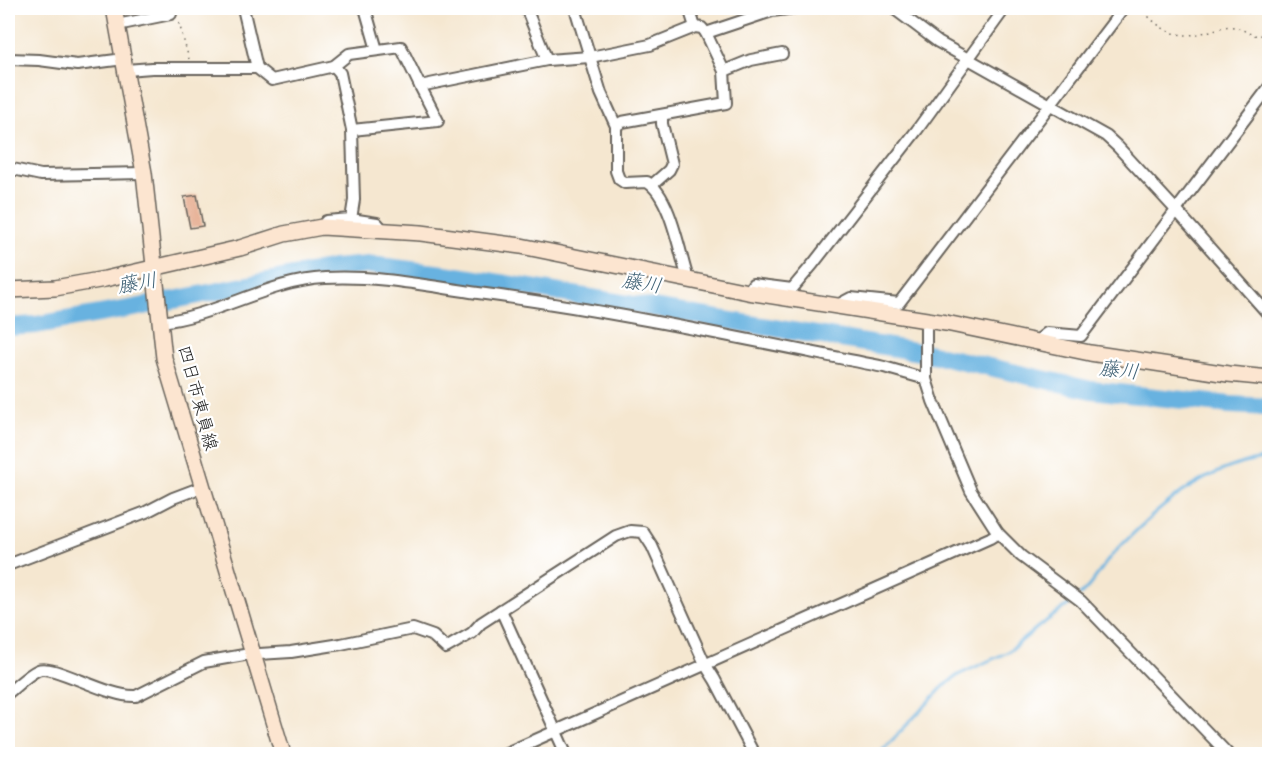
<svg xmlns="http://www.w3.org/2000/svg" width="1277" height="762" font-family="Sriracha,'Klee One',sans-serif">
<style>
.lines{fill:none;stroke-linecap:round;stroke-linejoin:round}
.stream{stroke:#68b2e0;stroke-width:3}
.river{stroke:#68b2e0;stroke-width:18}
.building{fill:#e5ab8e}
.street-casing{stroke:#68635b;stroke-width:14}
.secondary-casing{stroke:#68635b;stroke-width:18}
.path{stroke:#68635b;stroke-width:1.5;stroke-dasharray:1.5 4.5;stroke-linecap:butt}
.street{stroke:#fff;stroke-width:10}
.secondary{stroke:#fce5d0;stroke-width:15}
.labels{text-anchor:middle;dominant-baseline:central;stroke-width:4.5;stroke-linejoin:round;paint-order:stroke}
.street-label{font-size:18px;fill:#1c1c1c;stroke:#fff}
.water-label{font-size:20px;font-style:italic;fill:#3e6074;stroke:#fff}
</style>
<rect width="100%" height="100%" fill="#fff"/>
<filter id="ink" filterUnits="userSpaceOnUse"><feTurbulence type="fractalNoise" baseFrequency=".0167" numOctaves="2"/><feDisplacementMap in="SourceGraphic" scale="12" xChannelSelector="R" yChannelSelector="G"/><feConvolveMatrix kernelMatrix="1 2 1 2 8 2 1 2 1" color-interpolation-filters="sRGB"/></filter>
<filter id="wash" filterUnits="userSpaceOnUse"><feTurbulence type="fractalNoise" baseFrequency=".008" numOctaves="4" result="noise"/><feDisplacementMap in="SourceGraphic" scale="24" xChannelSelector="R" yChannelSelector="G"/><feGaussianBlur stdDeviation="1.35" result="paint"/><feColorMatrix in="noise" values="0 0 0 0 0 0 0 0 0 0 0 0 0 0 0 0 0 1.4 0 .05"/><feComposite in="paint" operator="in"/></filter>
<g filter="url(#wash)">
<rect width="100%" height="100%" fill="#f5e7d0"/>
<g class="lines">
<g class="stream">
<path d="M1080 595C1094 584 1102 565 1115 552 1159 506 1204 466 1270 458"/>
<polyline points="879,754 943,687 958,675 1008,652 1038,627 1075,600"/>
</g>
<polyline class="river" points="8,327 36,325 134,308 333,268 370,265 452,275 932,354 1091,390 1230,405 1270,407"/>
</g>
<g id="blocks">
<polygon class="building" points="197,195 203,226 190,228 184,197"/>
</g>
</g>
<g filter="url(#ink)">
<use href="#blocks" fill-opacity="0" stroke="#68635b" stroke-width="1.5"/>
<g class="lines">
<defs>
<g id="street">
<polyline points="243,8 257,68"/>
<polyline points="365,8 377,50"/>
<polyline points="526,8 547,60"/>
<path d="M575 8 601 93 616 126V171L619 179 625 183 647 182C669 194 679 249 686 272V279"/>
<polyline points="689,8 695,27"/>
<polyline points="893,8 938,42 1106,136 1118,147 1176,210 1270,316"/>
<polyline points="117,25 171,14"/>
<polyline points="8,59 39,60 77,65 124,59"/>
<polyline points="126,70 152,68 257,68 272,80 334,66 349,54 401,47 420,86 547,60 590,57 650,45 695,27 702,28 706,33 772,11 795,8"/>
<polyline points="724,71 751,60 782,54"/>
<polyline points="616,126 622,122 726,103 724,71 706,33"/>
<polyline points="352,130 438,121 420,86"/>
<polyline points="8,168 41,175 144,173"/>
<polyline points="652,185 669,170 672,164 662,124 662,115"/>
<polyline points="351,219 377,223 384,231"/>
<polyline points="324,224 326,221 351,219 354,200 352,130 340,73 334,66"/>
<polyline points="748,292 753,284 792,289 813,264 917,130 1005,8"/>
<polyline points="836,306 851,298 899,303 1123,9"/>
<polyline points="928,321 926,328 926,379 933,401 971,491 998,533 1021,556 1081,601 1228,754"/>
<path d="M160 322C217 316 268 281 325 278 376 275 428 286 478 293 615 311 749 340 884 367L926 379"/>
<polyline points="1037,341 1047,333 1081,336 1270,86"/>
<polyline points="8,565 146,512 173,498 202,487"/>
<polyline points="501,610 566,754"/>
<path d="M8 693C17 686 27 675 38 670 53 663 108 698 136 696L204 662 244 655 291 652 341 644 413 629 433 636 446 648 472 633 481 623 616 536 630 531 643 532 652 546 705 664 715 680 754 754"/>
<polyline points="504,754 990,538 998,533"/>
</g>
<g id="secondary">
<polyline points="114,8 144,173 164,358 283,754"/>
<polyline points="8,290 55,288 105,279 240,248 284,234 322,227 421,233 521,246 748,292 946,323 1090,353 1228,374 1270,378"/>
</g>
</defs>
<use href="#street" class="street-casing"/>
<use href="#secondary" class="secondary-casing"/>
<g class="path">
<path d="M1140 8C1160 29 1175 41 1206 32 1216 30 1224 25 1234 27 1249 30 1252 41 1270 32"/>
<polyline points="179,23 189,59"/>
</g>
<use href="#street" class="street"/>
<use href="#secondary" class="secondary"/>
</g>
</g>
<g class="labels">
<g class="street-label">
<text transform="translate(198 398) rotate(75)">四日市東員線</text>
</g>
<g class="water-label">
<text transform="translate(137 283) rotate(-10)">藤川</text>
<text transform="translate(642 283) rotate(9)">藤川</text>
<text transform="translate(1119 370) rotate(6)">藤川</text>
</g>
</g>
<rect width="1277" height="762" fill="none" stroke="#fff" stroke-width="30"/>
</svg>
